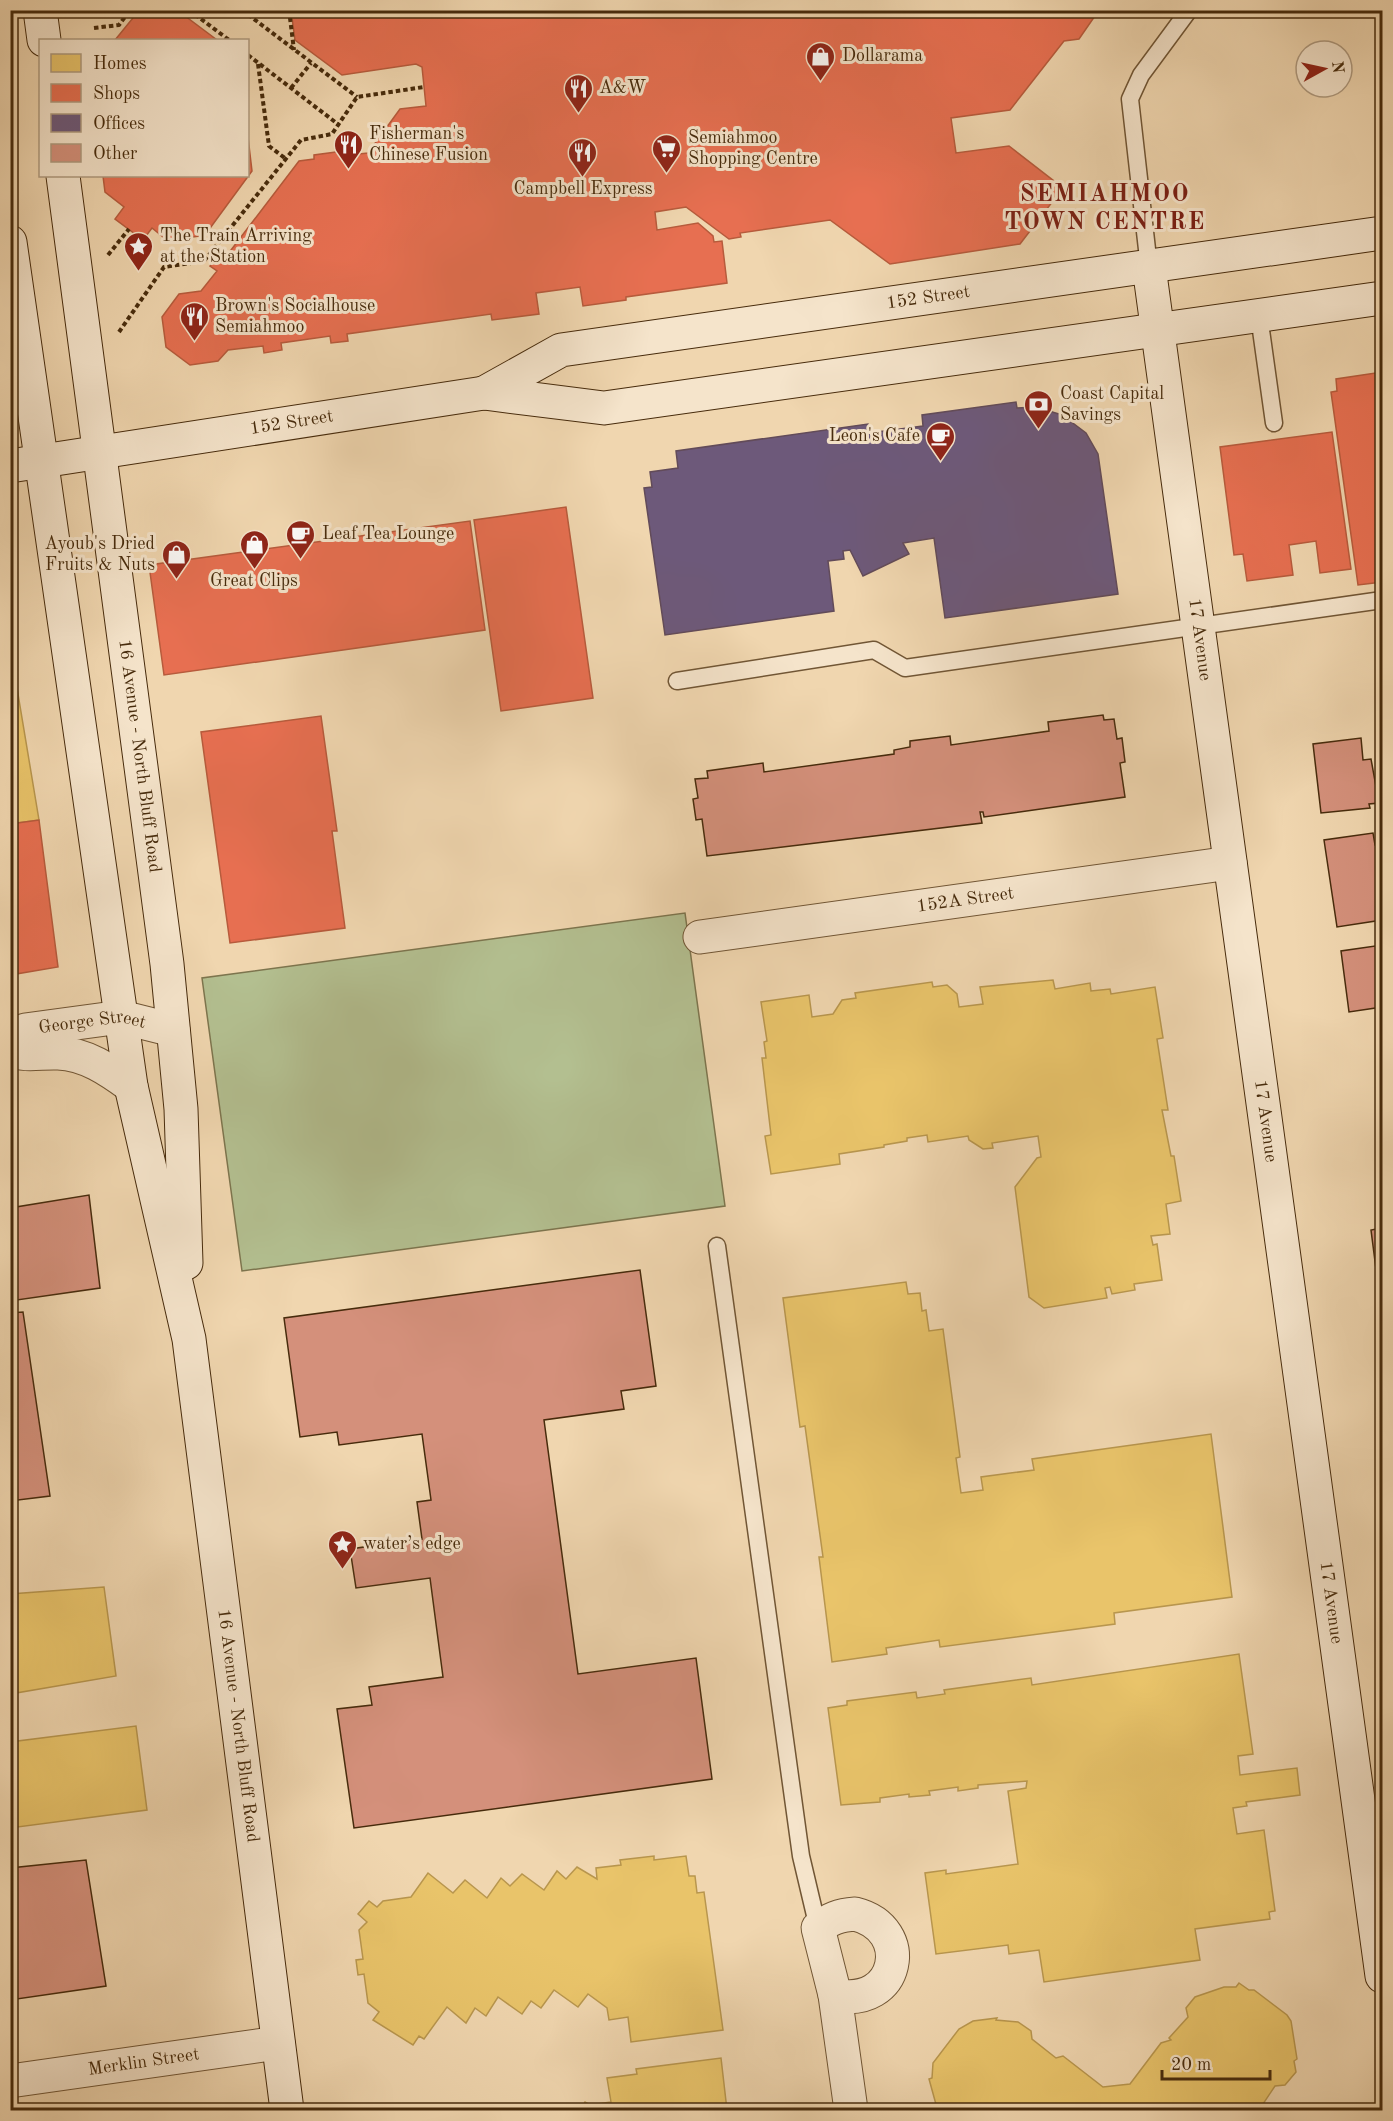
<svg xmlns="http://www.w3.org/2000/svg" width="1393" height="2121" font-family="'Old Standard TT',serif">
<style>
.green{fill:#b3bf90;stroke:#7d754e;stroke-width:1.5}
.homes{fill:#e9c46a;stroke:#b8964e;stroke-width:1.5}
.shops{fill:#e76f51;stroke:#b75b3c;stroke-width:1.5}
.offices{fill:#6d597a;stroke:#624b59;stroke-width:1.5}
.building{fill:#d4907b;stroke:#472b0c;stroke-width:1.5}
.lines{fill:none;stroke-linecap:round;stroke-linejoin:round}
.lane-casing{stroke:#715635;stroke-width:19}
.street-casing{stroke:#715635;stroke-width:35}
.secondary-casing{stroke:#472b0c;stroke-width:35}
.path{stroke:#472b0c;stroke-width:4;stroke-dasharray:4.5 3;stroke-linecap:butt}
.lane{stroke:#f5e4cb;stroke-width:16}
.street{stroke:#f5e4cb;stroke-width:33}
.secondary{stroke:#f5e4cb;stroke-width:33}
.labels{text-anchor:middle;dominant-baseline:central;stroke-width:6;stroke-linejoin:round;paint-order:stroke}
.poi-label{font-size:18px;fill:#472b0c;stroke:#f5e4cb;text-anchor:start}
.street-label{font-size:18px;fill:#472b0c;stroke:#f5e4cb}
.district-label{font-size:24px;font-weight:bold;letter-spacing:1.5px;fill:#7a1f14;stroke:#f5e4cb}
</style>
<rect width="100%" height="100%" fill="#f0d6af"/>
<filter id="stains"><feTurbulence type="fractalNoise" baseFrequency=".00333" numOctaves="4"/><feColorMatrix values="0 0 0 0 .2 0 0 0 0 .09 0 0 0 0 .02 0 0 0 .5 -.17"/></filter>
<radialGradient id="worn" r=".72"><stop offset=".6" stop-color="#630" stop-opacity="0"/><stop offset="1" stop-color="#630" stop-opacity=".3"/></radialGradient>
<polygon class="green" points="685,913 725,1206 242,1271 202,978"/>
<g class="homes">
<polygon points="10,646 39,820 10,824"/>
<polygon points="1053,980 1055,989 1090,983 1091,991 1110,989 1111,994 1155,987 1163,1038 1157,1039 1168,1110 1162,1110 1171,1156 1174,1156 1181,1201 1166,1204 1170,1234 1151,1236 1153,1245 1157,1244 1162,1280 1134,1284 1135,1290 1112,1294 1110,1287 1105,1288 1107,1298 1044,1308 1029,1297 1015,1187 1037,1158 1041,1157 1038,1136 992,1143 993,1148 983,1149 969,1140 968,1136 928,1142 927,1135 907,1138 907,1141 884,1145 884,1147 839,1154 840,1164 771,1174 765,1136 771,1135 762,1058 766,1058 764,1042 767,1041 761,1002 809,995 812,1017 833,1014 842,1000 856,998 855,993 932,982 933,987 947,985 957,994 959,1007 983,1004 980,987"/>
<polygon points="906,1282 908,1294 920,1293 922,1311 926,1310 929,1331 943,1329 960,1457 956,1458 961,1493 983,1490 981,1477 1034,1470 1032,1459 1211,1434 1232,1597 1114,1613 1115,1624 940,1647 939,1640 886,1648 887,1654 832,1662 819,1557 823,1557 805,1426 800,1427 783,1298"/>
<polygon points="104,1587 116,1676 10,1694 10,1594"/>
<polygon points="1239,1654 1253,1754 1238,1756 1240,1775 1297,1768 1300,1795 1246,1802 1247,1806 1233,1808 1237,1834 1264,1830 1275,1911 1269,1912 1270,1919 1195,1929 1200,1960 1044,1982 1039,1950 1009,1954 1008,1945 936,1954 925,1873 946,1870 946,1874 1018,1864 1008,1791 1026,1788 1027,1781 978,1785 978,1788 958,1791 958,1787 929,1791 930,1795 909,1797 909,1794 880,1798 880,1802 841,1805 828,1708 847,1705 847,1701 916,1692 917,1698 945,1694 944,1690 1031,1678 1032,1685"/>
<polygon points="136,1726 147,1810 10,1828 10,1742"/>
<polygon points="654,1856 654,1860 686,1856 689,1876 695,1876 697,1893 704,1892 723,2030 631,2042 628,2017 609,2020 607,2008 588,1994 578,2007 554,1990 541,2008 531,2001 522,2014 498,1997 486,2016 475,2008 466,2023 447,2007 424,2039 419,2036 413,2045 373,2020 379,2012 368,2003 364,1974 358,1975 356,1960 363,1959 359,1930 367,1922 358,1914 369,1901 377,1907 383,1901 411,1897 428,1873 453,1893 465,1880 487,1898 501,1878 510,1886 522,1874 544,1890 557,1871 566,1879 577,1867 597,1879 596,1868 621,1865 620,1860"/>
<polygon points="1239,1983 1249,1990 1254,1990 1287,2015 1291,2021 1297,2059 1294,2061 1296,2072 1285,2085 1275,2086 1259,2110 940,2110 937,2108 929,2079 932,2078 933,2063 959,2029 973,2021 997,2018 996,2020 1018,2022 1031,2031 1032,2039 1056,2058 1063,2056 1103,2087 1130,2084 1161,2043 1171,2040 1169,2038 1188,2017 1186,2008 1195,1997 1224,1987 1236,1987"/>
<polygon points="721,2058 727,2110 580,2110 585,2102 590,2105 611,2102 607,2078 637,2074 636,2069"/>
</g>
<g class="shops">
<polygon points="153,10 177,10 217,40 115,40 137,13"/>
<polygon points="291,10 1097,10 1097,13 1079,39 1064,41 1010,110 951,118 956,153 1009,146 1063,188 1020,244 890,264 830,220 740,233 741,237 729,239 686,207 655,212 657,230 698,223 713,236 714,242 722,241 727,283 626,297 626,300 583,306 580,287 536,293 539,314 492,320 491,314 347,334 348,341 331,343 330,336 281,343 282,350 264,353 263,346 228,350 218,361 190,365 166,347 162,317 179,294 201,291 217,271 210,266 222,250 228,254 299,161 314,159 314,155 358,149 359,154 368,153 400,109 426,106 422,67 416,64 342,75 295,40"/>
<polygon points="248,137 252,171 205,235 168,241 152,228 143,240 115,219 124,207 105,192 103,176 248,176"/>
<polygon points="1382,372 1382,582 1358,585 1331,392 1337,391 1336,379"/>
<polygon points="1332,432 1351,569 1320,573 1316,541 1289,545 1293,575 1247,581 1243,554 1234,555 1220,447"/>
<polygon points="566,507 593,698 501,711 474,520"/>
<polygon points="470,521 485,630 164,675 149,565"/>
<polygon points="321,716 337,831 332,831 345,928 230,943 201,732"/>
<polygon points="39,820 58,967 10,975 10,824"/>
</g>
<polygon class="offices" points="1016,402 1017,408 1036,407 1062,415 1086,433 1098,454 1118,594 945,618 934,538 903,543 909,554 863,576 850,550 843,551 844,559 828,561 834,611 665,635 644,488 652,487 650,472 678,468 676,451 868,424 869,433 923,426 922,415"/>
<g class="building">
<polygon points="1103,715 1104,720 1114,719 1117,739 1122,738 1125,762 1120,763 1125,797 984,817 983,812 980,812 982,823 707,856 702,819 696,820 693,799 698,798 695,779 708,778 707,771 763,763 764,772 894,754 894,750 910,747 910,741 950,736 951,745 1049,731 1048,722"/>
<polygon points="1361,738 1363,760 1371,759 1379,803 1369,804 1370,808 1321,813 1313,744"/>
<polygon points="1373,833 1375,845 1381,844 1382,851 1382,920 1337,927 1324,840"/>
<polygon points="1382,945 1382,1007 1349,1012 1341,951"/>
<polygon points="89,1195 100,1288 10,1301 10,1208"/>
<polygon points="1382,1228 1382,1308 1381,1308 1371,1230"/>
<polygon points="640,1270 656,1386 621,1391 624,1409 544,1420 578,1674 696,1658 712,1779 354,1828 337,1709 372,1705 369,1687 443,1677 430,1578 356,1588 350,1549 422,1539 417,1502 431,1500 422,1434 339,1445 337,1432 300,1437 284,1318"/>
<polygon points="23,1312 50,1496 10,1501 10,1313"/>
<polygon points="86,1860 106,1986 10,2000 10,1868"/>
</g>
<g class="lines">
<defs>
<g id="lane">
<polyline points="1149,267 1130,99 1141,75 1189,10"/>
<polyline points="1259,316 1274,423"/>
<polyline points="677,681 874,650 905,668 1382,600"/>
<polyline points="717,1246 801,1856 818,1928"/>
</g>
<g id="street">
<path id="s1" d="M700 937 1230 863"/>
<path id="s2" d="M10 1040 25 1030 121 1017 173 1030"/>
<path d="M10 1050C27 1057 41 1052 58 1053 86 1054 109 1070 131 1086"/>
<path d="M855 1914C915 1929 899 2009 835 1995L818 1928C830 1919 839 1915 855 1914Z"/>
<polyline points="835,1995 851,2110"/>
<path id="s3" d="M10 2081 278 2043"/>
</g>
<g id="secondary">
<polyline points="40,10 44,40"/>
<path id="s4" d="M63 176 167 964 181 1109 186 1263"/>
<path id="s5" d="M10 242 131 1086 189 1339 287 2110"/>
<path id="s6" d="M1149 267 1382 1976"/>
<path id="s7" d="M484 393 561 350 1382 233"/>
<path id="s8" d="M10 466 484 393 604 408 1382 298"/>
</g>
</defs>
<use href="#lane" class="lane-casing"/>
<use href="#street" class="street-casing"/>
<use href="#secondary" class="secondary-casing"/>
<g class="path">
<polyline points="189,10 229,40"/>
<polyline points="242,10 357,97"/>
<polyline points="289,10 294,50"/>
<polyline points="94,28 119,25 130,10"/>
<polyline points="248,55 339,125"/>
<polyline points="258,64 269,146 286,159"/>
<polyline points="291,88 311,63"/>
<polyline points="108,255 129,229"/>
<polyline points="119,332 164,267 204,261 301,140 332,134 357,97 424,87"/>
</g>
<use href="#lane" class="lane"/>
<use href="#street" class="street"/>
<use href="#secondary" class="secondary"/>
</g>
<defs>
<symbol id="shop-pin" viewBox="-11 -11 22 30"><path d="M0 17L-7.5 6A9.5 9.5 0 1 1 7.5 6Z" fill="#8f2418" stroke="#f5e4cb"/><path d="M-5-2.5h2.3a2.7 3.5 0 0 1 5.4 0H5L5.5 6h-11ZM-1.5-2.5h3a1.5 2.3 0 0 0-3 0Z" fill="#fff"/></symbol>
<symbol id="restaurant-pin" viewBox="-11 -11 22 30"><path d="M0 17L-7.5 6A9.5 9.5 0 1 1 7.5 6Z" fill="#8f2418" stroke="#f5e4cb"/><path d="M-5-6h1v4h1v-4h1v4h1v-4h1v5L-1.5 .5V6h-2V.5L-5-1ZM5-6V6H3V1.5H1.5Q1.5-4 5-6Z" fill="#fff"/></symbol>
<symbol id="supermarket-pin" viewBox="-11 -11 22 30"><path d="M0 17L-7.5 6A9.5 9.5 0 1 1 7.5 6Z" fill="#8f2418" stroke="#f5e4cb"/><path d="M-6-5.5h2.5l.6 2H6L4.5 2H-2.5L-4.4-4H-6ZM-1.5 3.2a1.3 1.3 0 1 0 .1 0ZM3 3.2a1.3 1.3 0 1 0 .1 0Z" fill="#fff"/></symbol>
<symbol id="sight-pin" viewBox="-11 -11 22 30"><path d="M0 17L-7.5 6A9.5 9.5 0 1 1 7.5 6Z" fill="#8f2418" stroke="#f5e4cb"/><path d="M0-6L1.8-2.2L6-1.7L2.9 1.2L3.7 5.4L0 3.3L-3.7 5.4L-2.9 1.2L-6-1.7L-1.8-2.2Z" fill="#fff"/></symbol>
<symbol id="bank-pin" viewBox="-11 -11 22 30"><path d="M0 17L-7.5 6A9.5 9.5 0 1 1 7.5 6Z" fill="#8f2418" stroke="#f5e4cb"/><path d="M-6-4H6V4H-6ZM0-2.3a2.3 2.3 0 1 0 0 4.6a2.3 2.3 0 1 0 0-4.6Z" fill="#fff"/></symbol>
<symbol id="cafe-pin" viewBox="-11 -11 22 30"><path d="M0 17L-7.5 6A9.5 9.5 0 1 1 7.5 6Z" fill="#8f2418" stroke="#f5e4cb"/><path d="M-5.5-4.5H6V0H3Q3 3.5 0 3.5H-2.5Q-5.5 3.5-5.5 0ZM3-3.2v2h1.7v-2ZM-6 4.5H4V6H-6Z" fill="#fff"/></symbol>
</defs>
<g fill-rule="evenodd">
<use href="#shop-pin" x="804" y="40" width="33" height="45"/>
<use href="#restaurant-pin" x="562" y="72" width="33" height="45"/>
<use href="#restaurant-pin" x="332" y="128" width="33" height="45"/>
<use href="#supermarket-pin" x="650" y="132" width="33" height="45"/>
<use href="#restaurant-pin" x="566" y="136" width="33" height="45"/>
<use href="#sight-pin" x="122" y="230" width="33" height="45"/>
<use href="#restaurant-pin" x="178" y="300" width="33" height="45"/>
<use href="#bank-pin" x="1022" y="388" width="33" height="45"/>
<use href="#cafe-pin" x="924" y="420" width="33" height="45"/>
<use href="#cafe-pin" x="284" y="518" width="33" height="45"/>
<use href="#shop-pin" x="238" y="528" width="33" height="45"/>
<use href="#shop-pin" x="160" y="538" width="33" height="45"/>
<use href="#sight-pin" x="326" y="1528" width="33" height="45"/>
</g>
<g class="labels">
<g class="poi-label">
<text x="842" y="56">Dollarama</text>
<text x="599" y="88">A&amp;W</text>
<text x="369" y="134">Fisherman's<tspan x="369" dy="21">Chinese Fusion</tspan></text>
<text x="688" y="138">Semiahmoo<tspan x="688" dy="21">Shopping Centre</tspan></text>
<text x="583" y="189" text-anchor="middle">Campbell Express</text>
<text x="160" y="236">The Train Arriving<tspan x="160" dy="21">at the Station</tspan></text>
<text x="215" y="306">Brown's Socialhouse<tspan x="215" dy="21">Semiahmoo</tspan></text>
<text x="1060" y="394">Coast Capital<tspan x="1060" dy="21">Savings</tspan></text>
<text x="920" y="436" text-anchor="end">Leon's Cafe</text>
<text x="322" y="534">Leaf Tea Lounge</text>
<text x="155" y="544" text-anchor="end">Ayoub's Dried<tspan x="155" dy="21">Fruits &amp; Nuts</tspan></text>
<text x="254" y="581" text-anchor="middle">Great Clips</text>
<text x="363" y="1544">water’s edge</text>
</g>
<g class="street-label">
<text stroke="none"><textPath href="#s7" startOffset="459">152 Street</textPath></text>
<text stroke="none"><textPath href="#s8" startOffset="285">152 Street</textPath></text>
<text stroke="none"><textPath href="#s6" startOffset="376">17 Avenue</textPath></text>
<text stroke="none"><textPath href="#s4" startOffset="585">16 Avenue - North Bluff Road</textPath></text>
<text stroke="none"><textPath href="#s1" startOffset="268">152A Street</textPath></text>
<text stroke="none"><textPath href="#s2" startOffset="86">George Street</textPath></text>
<text stroke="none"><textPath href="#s6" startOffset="862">17 Avenue</textPath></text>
<text stroke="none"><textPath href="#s6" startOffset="1348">17 Avenue</textPath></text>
<text stroke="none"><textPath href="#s5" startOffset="1502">16 Avenue - North Bluff Road</textPath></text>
<text stroke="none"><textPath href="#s3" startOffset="135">Merklin Street</textPath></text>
</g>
<g class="district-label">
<text x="1105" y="195">SEMIAHMOO<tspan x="1105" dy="28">TOWN CENTRE</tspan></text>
</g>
</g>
<rect width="1393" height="2121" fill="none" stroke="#f0d6af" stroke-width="36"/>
<rect x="12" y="12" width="1369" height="2097" fill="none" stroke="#472b0c" stroke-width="3"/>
<rect x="18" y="18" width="1357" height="2085" fill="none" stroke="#472b0c" stroke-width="1.5"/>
<rect x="39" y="39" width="210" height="138" fill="#f5e4cb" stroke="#af9a7f" stroke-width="1.5"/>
<rect x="51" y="54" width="30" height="18" fill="#e9c46a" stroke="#af9a7f" stroke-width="1.5"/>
<text x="93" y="69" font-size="18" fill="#472b0c">Homes</text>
<rect x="51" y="84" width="30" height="18" fill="#e76f51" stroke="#af9a7f" stroke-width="1.5"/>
<text x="93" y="99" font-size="18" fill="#472b0c">Shops</text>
<rect x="51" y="114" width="30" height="18" fill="#6d597a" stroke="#af9a7f" stroke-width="1.5"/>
<text x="93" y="129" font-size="18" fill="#472b0c">Offices</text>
<rect x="51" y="144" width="30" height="18" fill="#d4907b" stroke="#af9a7f" stroke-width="1.5"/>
<text x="93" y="159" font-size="18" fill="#472b0c">Other</text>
<g transform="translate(1324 69) rotate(82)"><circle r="28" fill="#f5e4cb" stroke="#af9a7f" stroke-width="1.5"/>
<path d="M0-4.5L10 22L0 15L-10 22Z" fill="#8f2418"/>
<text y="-9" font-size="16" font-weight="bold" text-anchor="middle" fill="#472b0c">N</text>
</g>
<path d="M1162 2070v9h108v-9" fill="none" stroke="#472b0c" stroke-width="3"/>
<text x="1171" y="2070" font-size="18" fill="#472b0c" stroke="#f5e4cb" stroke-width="4.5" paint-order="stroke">20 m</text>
<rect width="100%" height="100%" filter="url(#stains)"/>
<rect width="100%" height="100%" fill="url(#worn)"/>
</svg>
